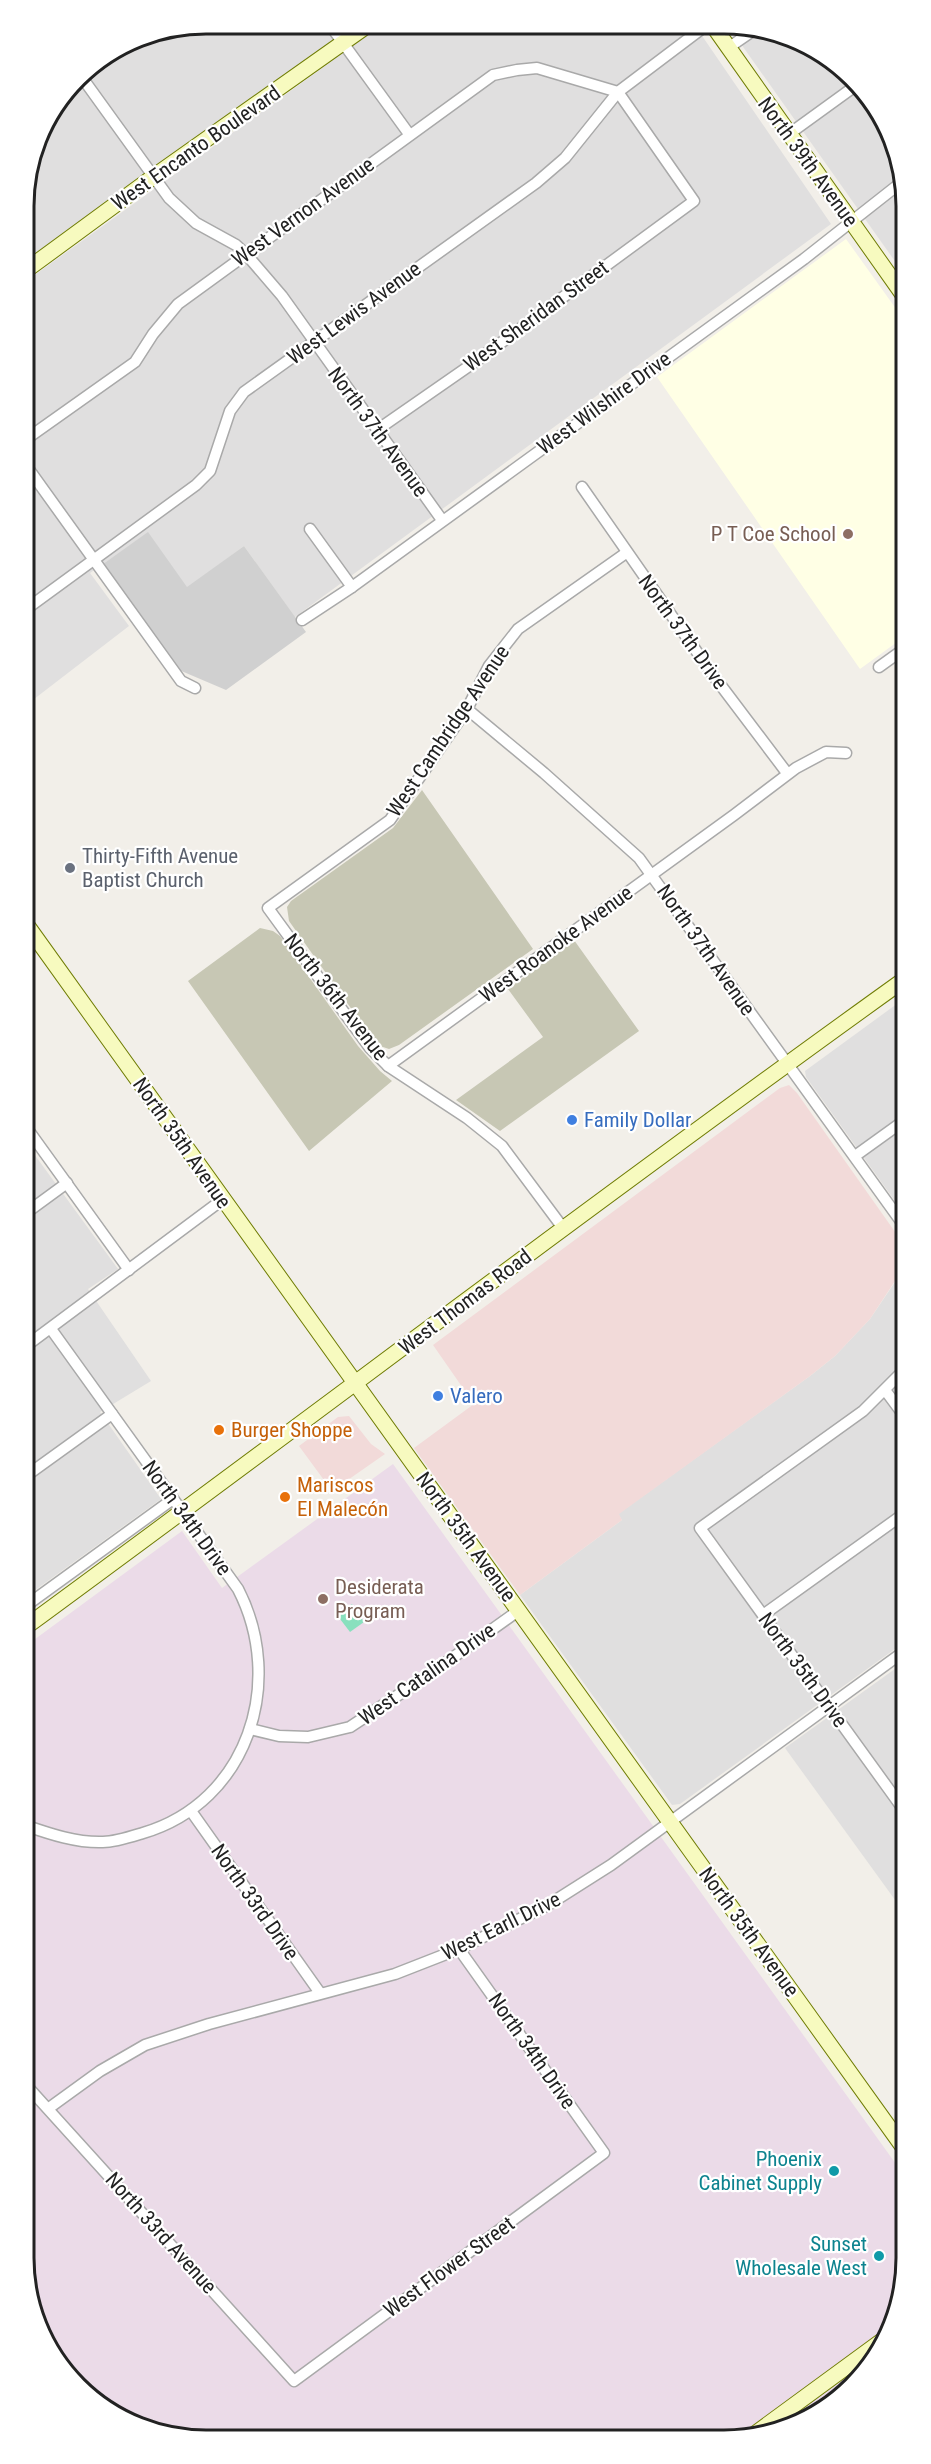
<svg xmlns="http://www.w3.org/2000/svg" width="931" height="2464" font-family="'Roboto Condensed',sans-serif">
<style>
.residential{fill:#e0dfdf}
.commercial{fill:#f2dad9}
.industrial{fill:#ebdbe8}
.education{fill:#ffffe5}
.religious{fill:#d0d0d0}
.construction{fill:#c7c7b4}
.pitch{fill:#88e0be}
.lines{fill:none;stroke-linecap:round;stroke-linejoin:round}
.street-casing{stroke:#a9a9a9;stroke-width:13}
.secondary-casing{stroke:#707d05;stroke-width:17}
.street{stroke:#fff;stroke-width:10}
.secondary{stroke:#f7fabf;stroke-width:15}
.education-dot{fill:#8d6e63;stroke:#fff;stroke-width:2}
.worship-dot{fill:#6b7280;stroke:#fff;stroke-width:2}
.shop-dot{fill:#3f7fe0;stroke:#fff;stroke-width:2}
.food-dot{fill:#e8710a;stroke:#fff;stroke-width:2}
.culture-dot{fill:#0f9aa8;stroke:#fff;stroke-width:2}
.labels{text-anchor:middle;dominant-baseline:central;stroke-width:4.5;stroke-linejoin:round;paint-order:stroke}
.street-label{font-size:21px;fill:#222;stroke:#fff}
.education-label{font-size:21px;fill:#785e54;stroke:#fff;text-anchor:end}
.worship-label{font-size:21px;fill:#5b616d;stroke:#fff;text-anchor:start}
.shop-label{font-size:21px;fill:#366cbe;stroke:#fff;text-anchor:start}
.food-label{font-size:21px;fill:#c56008;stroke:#fff;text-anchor:start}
.culture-label{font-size:21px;fill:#0d838f;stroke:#fff;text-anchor:end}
.rim{fill:none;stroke:#222;stroke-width:3}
</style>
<rect width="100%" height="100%" fill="#f2efe9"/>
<g class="residential">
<polygon points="207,24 354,25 25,262 24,195 43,126 86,70 137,38"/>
<polygon points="382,25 696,27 831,224 295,617 244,546 187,588 148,533 90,573 129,626 25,706 25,282"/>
<polygon points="729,27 760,28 805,43 853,77 883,116 903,171 904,274"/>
<polygon points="905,998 905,1215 806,1077 805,1071"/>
<polygon points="26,1143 118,1269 88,1289 151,1381 100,1412 161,1499 27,1596"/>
<polygon points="905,1262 906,1641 680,1804 672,1805 520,1595 622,1520 618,1514 810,1376 835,1356 870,1319 895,1282"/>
<polygon points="906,1661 906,1915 785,1748"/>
</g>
<g class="commercial">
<polygon points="789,1085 797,1093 905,1246 905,1262 895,1281 870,1319 835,1356 810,1376 619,1514 622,1520 520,1595 414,1448 474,1404 433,1345 780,1088"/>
<polygon points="349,1416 371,1444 385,1454 332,1491 299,1446 338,1417"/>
</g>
<polygon class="industrial" points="393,1464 906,2178 907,2269 893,2327 862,2377 816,2415 760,2436 172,2437 126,2421 78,2387 48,2348 28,2293 27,1645 182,1531 222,1588"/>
<polygon class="education" points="846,239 904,320 904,637 860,669 657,377"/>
<polygon class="religious" points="148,532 187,587 244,546 306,632 226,690 179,670 103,564"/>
<g class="construction">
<polygon points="422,790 533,949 399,1045 389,1049 377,1045 289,921 287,907 291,901 393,828"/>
<polygon points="260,928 273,931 280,936 358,1046 380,1071 392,1081 309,1151 188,981"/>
<polygon points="574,940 639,1031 500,1131 456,1100 543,1037 508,989"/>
</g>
<polygon class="pitch" points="352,1604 364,1622 350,1632 337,1615"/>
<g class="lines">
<defs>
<g id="street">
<polyline points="330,25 409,134"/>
<polyline points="728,48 757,28"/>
<polyline points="81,76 169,198 196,223 236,245 246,254 282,296 442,520"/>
<polyline points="789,134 858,84"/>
<polyline points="25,440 135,362 153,334 178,304 493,75 517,70 537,68 618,92 694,201 472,364 377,430"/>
<polyline points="25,464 181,681 195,688"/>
<polyline points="582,487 713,675 787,773"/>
<polyline points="310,529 352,587"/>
<polyline points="25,610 196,485 210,471 230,411 244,392 536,183 565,158 618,92 704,27"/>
<polyline points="302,620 352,587 804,259 903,181"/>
<polyline points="879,667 904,649"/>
<polyline points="467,709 544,773 639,858 905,1227"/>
<polyline points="388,1066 734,815 796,768 826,752 846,753"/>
<polyline points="26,1127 129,1270"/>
<polyline points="855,1156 905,1120"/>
<polyline points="26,1213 67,1183"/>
<polyline points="563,1228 502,1146 467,1118 388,1066 370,1048 268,908 390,820 467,709 489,666 518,629 626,553"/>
<polyline points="26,1346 222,1200"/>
<polyline points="905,1369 863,1411 700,1528 906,1813"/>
<polyline points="885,1390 905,1417"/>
<polyline points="26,1476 112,1414"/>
<polyline points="27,1605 173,1499"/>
<polyline points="763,1615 905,1513"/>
<polyline points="250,1729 279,1736 308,1737 350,1727 427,1676 518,1611"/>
<polyline points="191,1811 320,1993"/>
<path d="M27 1826C50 1834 77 1843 103 1842 115 1842 130 1837 143 1833 248 1802 286 1682 238 1589L51 1329"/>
<polyline points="27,2086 294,2381 604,2153 459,1949"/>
<polyline points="49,2108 100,2071 145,2045 209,2024 395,1974 459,1949 548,1905 611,1865 906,1650"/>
</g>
<g id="secondary">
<polyline points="714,27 904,296"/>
<polyline points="25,271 153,177 368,25"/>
<polyline points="26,924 906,2151"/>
<path d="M27 1626C320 1411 609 1191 905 979"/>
<polyline points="752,2436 887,2337"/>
</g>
</defs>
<use href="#street" class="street-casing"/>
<use href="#secondary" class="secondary-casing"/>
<use href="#street" class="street"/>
<use href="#secondary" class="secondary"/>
</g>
<g class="education-dot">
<circle cx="848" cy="534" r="6"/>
<circle cx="323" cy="1599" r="6"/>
</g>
<circle class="worship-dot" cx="70" cy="868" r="6"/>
<g class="shop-dot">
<circle cx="572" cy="1120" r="6"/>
<circle cx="438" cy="1396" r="6"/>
</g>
<g class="food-dot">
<circle cx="219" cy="1430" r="6"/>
<circle cx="285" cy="1497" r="6"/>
</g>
<g class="culture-dot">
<circle cx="834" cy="2171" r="6"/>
<circle cx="879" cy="2256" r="6"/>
</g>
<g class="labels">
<g class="street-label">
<text transform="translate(196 148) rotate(-35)">West Encanto Boulevard</text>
<text transform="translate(808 162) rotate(54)">North 39th Avenue</text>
<text transform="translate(303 212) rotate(-36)">West Vernon Avenue</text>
<text transform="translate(354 313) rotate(-36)">West Lewis Avenue</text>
<text transform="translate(536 316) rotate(-36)">West Sheridan Street</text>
<text transform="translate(604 403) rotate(-36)">West Wilshire Drive</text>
<text transform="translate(378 432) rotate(54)">North 37th Avenue</text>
<text transform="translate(683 632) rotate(54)">North 37th Drive</text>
<text transform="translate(448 731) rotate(-56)">West Cambridge Avenue</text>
<text transform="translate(556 944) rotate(-36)">West Roanoke Avenue</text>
<text transform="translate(706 950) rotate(55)">North 37th Avenue</text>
<text transform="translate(336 997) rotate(52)">North 36th Avenue</text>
<text transform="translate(182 1143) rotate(55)">North 35th Avenue</text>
<text transform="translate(465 1302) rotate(-37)">West Thomas Road</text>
<text transform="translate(187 1518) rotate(54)">North 34th Drive</text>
<text transform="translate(466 1537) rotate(54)">North 35th Avenue</text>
<text transform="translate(803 1670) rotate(54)">North 35th Drive</text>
<text transform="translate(427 1674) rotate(-35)">West Catalina Drive</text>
<text transform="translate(255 1902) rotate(55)">North 33rd Drive</text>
<text transform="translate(501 1926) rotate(-26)">West Earll Drive</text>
<text transform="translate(749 1932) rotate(54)">North 35th Avenue</text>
<text transform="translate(532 2051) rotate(55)">North 34th Drive</text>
<text transform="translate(161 2233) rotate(48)">North 33rd Avenue</text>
<text transform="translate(449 2267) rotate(-36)">West Flower Street</text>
</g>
<g class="education-label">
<text x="836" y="534">P T Coe School</text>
<text x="335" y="1587" text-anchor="start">Desiderata<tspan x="335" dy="24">Program</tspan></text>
</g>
<g class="worship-label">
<text x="82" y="856">Thirty-Fifth Avenue<tspan x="82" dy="24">Baptist Church</tspan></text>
</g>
<g class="shop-label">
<text x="584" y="1120">Family Dollar</text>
<text x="450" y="1396">Valero</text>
</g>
<g class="food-label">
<text x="231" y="1430">Burger Shoppe</text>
<text x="297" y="1485">Mariscos<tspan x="297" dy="24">El Malecón</tspan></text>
</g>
<g class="culture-label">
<text x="822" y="2159">Phoenix<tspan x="822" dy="24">Cabinet Supply</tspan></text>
<text x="867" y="2244">Sunset<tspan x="867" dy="24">Wholesale West</tspan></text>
</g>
</g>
<path d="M0 0H931V2464H0ZM206 34H724A172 172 0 0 1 896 206V2258A172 172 0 0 1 724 2430H206A172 172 0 0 1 34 2258V206A172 172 0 0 1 206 34Z" fill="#fff" fill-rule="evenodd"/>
<path class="rim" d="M206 34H724A172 172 0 0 1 896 206V2258A172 172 0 0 1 724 2430H206A172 172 0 0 1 34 2258V206A172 172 0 0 1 206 34Z"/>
</svg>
